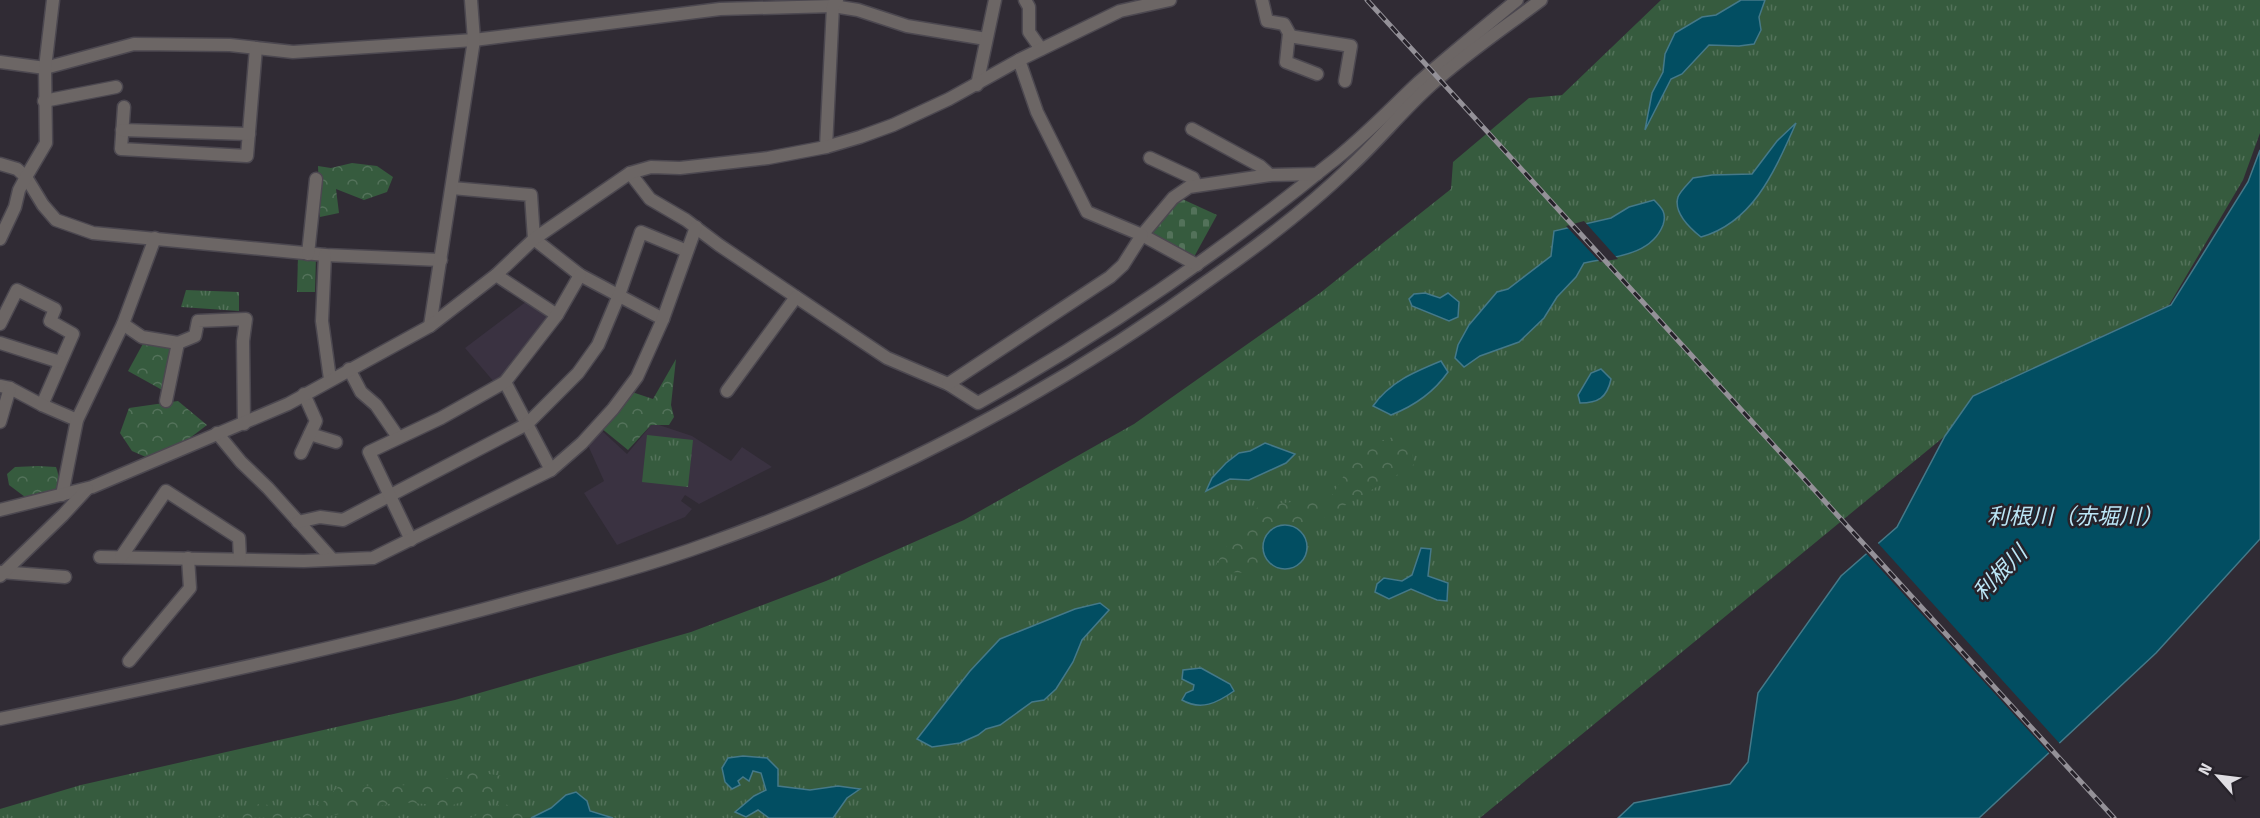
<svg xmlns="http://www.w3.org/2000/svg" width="2260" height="818" font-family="'Fira Sans','Noto Sans JP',sans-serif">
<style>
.built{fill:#3a3241}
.grass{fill:url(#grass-tufts)}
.forest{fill:url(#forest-crowns)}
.cemetery{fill:url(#cemetery-stones)}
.water{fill:#024e62;stroke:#457989;stroke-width:1.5}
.pier{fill:#302b34}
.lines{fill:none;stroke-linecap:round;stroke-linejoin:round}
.minor-casing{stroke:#4c4850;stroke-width:15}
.minor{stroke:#6c6665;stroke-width:12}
.rail-casing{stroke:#949198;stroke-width:5}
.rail{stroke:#26222a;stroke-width:3;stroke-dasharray:9;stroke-linecap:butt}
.labels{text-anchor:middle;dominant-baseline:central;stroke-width:5;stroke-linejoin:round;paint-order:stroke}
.water-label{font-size:22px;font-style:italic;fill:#bce6f6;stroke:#26222a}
</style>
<defs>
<pattern id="grass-tufts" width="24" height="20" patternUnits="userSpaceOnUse" patternTransform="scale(1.5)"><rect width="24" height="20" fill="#365b3e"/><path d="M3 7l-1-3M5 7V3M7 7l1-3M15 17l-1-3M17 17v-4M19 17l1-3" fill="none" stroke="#53725a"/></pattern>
<pattern id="forest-crowns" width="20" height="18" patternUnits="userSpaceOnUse" patternTransform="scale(1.5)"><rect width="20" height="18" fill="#365b3e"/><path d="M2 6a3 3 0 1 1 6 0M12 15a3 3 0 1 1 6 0" fill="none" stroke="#53725a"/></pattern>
<pattern id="cemetery-stones" width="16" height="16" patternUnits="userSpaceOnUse" patternTransform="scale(1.5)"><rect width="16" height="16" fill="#365b3e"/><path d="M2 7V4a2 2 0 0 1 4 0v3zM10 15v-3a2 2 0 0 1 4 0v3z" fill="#53725a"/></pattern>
</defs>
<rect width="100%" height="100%" fill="#302b34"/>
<g class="built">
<polygon points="527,301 552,316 513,366 494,382 465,348"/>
<polygon points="653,423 692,436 731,461 742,447 772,467 699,504 685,495 681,501 692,509 685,517 617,545 584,493 604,481 587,443 601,430 627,454"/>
</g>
<g class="grass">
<polygon points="1661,0 2260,0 2260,133 2243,180 2169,305 1973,396 1945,436 1480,818 0,818 0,809 81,785 455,700 691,632 826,581 964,520 1134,424 1320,293 1451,189 1453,162 1529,98 1562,95"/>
<polygon points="186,290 239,292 239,311 181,307"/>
<polygon points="647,435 693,440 688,487 642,482"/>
</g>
<g class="forest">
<polygon points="352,163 377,166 393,177 387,192 364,200 336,189 339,213 320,217 318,166 331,168"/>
<polygon points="298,257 316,257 315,292 297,292"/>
<polygon points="145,340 174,346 164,391 128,371"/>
<polygon points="676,359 671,405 674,417 669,425 651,425 628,450 601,428 632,392 653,399"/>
<polygon points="178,401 207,425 182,444 148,458 132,451 120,433 129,408"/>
<polygon points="1409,432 1414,465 1320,520 1247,573 1213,571 1234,532 1259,506 1331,497 1361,447"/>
<path d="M38 466 56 467C60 477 59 485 53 494L41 492 25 497 9 485 7 474 15 467Z"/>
<polygon points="474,772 503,776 509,786 450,806 399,802 324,817 213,818 230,816 259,804 289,807 320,805 339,786 418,785"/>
<polygon points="501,804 523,807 538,814 536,818 470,818"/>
</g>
<polygon class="cemetery" points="1180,198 1217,215 1194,257 1150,234"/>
<g class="water">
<polygon points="1741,0 1765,0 1759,17 1761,30 1754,44 1739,46 1709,45 1682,74 1671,79 1645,130 1652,93 1663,72 1665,54 1675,33 1702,17 1716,15"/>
<path d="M1796 123C1775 170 1754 222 1701 237 1691 229 1673 213 1678 197 1680 191 1689 183 1693 178L1712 175 1752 174 1777 141Z"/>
<polygon points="2260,150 2260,539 2156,653 1979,818 1618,818 1634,803 1730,784 1748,762 1758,693 1841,576 1897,527 1945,436 1973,396 2171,305 2248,182"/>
<path d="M1654 200C1662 208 1667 213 1663 225 1651 256 1612 257 1584 263L1576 277 1557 297 1544 318 1519 342 1480 356 1464 367 1455 358 1458 345 1469 325 1497 292 1508 289 1551 256 1554 231 1611 218 1629 207Z"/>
<polygon points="1425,293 1440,298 1448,293 1459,302 1458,317 1449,321 1412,306 1409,299 1414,294"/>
<path d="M1441 361 1448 372C1434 392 1414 406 1391 415L1373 406C1390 382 1414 372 1441 361Z"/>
<path d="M1601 369 1611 379C1607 398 1598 403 1580 403L1578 395 1591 373Z"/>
<polygon points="1265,443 1295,454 1286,463 1249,480 1230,479 1206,491 1212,478 1226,463 1239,453 1250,451"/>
<circle cx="1285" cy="547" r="22"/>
<polygon points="1421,548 1431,549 1428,576 1448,583 1447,601 1437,600 1411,589 1389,599 1375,592 1377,584 1384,578 1402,581 1412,575"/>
<polygon points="1100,603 1109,610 1082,640 1073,662 1056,689 1044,700 1032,702 1000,725 986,729 978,735 960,743 932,747 917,739 970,671 1000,639 1075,609"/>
<path d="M1201 668 1230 684 1234 691C1217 703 1201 711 1182 700L1186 693 1193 690 1194 685 1182 679 1183 670Z"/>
<polygon points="743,756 767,758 778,769 778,786 810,790 838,786 860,789 847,798 833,818 769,818 758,810 746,817 735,812 754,796 766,790 761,773 753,771 749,781 743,777 738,781 740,785 732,789 725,782 722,768 728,758"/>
<polygon points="576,792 587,801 590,811 613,818 531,818 551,808 566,795"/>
</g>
<g class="pier">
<polygon points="1584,221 1618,259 1600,262 1566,226"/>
<polygon points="1876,541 2061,745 2050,754 1864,551"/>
</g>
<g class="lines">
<defs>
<g id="minor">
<polyline points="1025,0 1029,7 1029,32 1041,49"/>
<polyline points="1262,0 1267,21 1284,24 1289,33 1286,62 1317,74"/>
<polyline points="1289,36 1351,46 1345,81"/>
<polyline points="0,62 45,68 134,44 230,45 293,52 474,40 720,9 833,6 858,10 907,26 986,39"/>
<polyline points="977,85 995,0"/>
<polyline points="44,101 116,87"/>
<polyline points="124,107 121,149 247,156 256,48"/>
<polyline points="1192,129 1260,166 1270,175"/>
<polyline points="122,130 249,134"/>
<polyline points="826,147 833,6 837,0"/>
<polyline points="1150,158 1193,178 1196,185"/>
<polyline points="0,164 17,169 26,177 43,205 56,220 93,233 325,255 441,260"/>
<path d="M630 173 650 199 686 220 719 245 863 342 887 358 948 384 978 403C1103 333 1217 255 1328 165 1361 140 1389 110 1419 82 1451 54 1484 27 1517 0"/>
<polyline points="452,188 531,195 534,239 580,275 663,319"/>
<polyline points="0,239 15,207 19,190 26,177 46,143 45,68 53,0"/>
<polyline points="308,254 316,179"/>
<polyline points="325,255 322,321 330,379"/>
<polyline points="1197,265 1142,235 1173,198 1189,187 1270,175 1317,174"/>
<polyline points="496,275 557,315"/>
<polyline points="0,324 17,290 55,309 50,321 73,334 42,405"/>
<polyline points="123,324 142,337 178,343"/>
<polyline points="430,326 474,40 471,0"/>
<polyline points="0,343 60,362"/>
<polyline points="349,369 361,392 376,405 398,437"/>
<polyline points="505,382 551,470"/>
<polyline points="948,384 1110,277 1123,265 1142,235 1087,212 1037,112 1019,60"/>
<polyline points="0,386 10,388 42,405 77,420"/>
<polyline points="727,391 796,297"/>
<polyline points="166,401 178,343 195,336 198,321 246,319 243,341 244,424"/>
<polyline points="0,422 10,388"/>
<polyline points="217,433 241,462 268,488 332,559"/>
<polyline points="310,434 336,442"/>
<polyline points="301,453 316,421 304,394"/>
<polyline points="62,495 77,420 123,324 155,238"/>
<polyline points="0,510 92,487 288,404 430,326 496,275 534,239 630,173 651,167 680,168 768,158 826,147 860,137 893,125 949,99 1019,60 1120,11 1170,0"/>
<polyline points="298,522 320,517 343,520 527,424 578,373 598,345 619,295 641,232 687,251"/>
<polyline points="411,540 369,452 441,418 505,382 557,315 580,275"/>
<polyline points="100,557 304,561 373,558 551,470 582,443 613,409 637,377 663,319 696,227"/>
<polyline points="121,557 166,491 239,538 240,559"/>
<polyline points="0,572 65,577"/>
<polyline points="0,576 63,515 87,489"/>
<polyline points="129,661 190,588 188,558"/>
<path d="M0 719C174 683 347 647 518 600 582 583 647 566 710 543 890 479 1061 388 1216 275 1263 242 1310 206 1351 166 1379 140 1403 110 1431 85 1465 54 1504 28 1541 0"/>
</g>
</defs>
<use href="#minor" class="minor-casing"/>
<use href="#minor" class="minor"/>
<defs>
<polyline id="rail" points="1367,0 2114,818"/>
</defs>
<use href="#rail" class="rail-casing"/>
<use href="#rail" class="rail"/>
</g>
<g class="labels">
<g class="water-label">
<text x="2075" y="516">利根川（赤堀川）</text>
<text transform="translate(2000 573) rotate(-46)">利根川</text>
</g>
</g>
<g transform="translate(2218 776) rotate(298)" stroke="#26222a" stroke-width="4.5" paint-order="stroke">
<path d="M0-4.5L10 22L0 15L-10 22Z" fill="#e0dee3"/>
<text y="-9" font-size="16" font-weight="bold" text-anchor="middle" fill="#e0dee3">N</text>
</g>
</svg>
